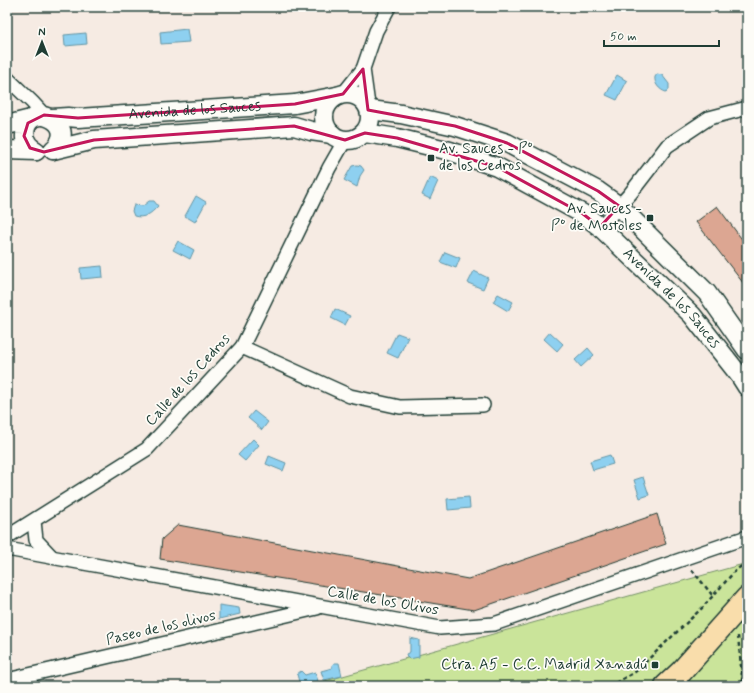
<svg xmlns="http://www.w3.org/2000/svg" width="754" height="693" font-family="Mynerve,sans-serif">
<style>
.green{fill:#cae49a;stroke:#749067}
.water{fill:#8ed0f0;stroke:#6295a5}
.building{fill:#dca692;stroke:#1f3d34}
.lines{fill:none;stroke-linecap:round;stroke-linejoin:round}
.street-casing{stroke:#1f3d34;stroke-width:16}
.secondary-casing{stroke:#1f3d34;stroke-width:21}
.highway-casing{stroke:#1f3d34;stroke-width:25}
.path{stroke:#1f3d34;stroke-width:2.5;stroke-dasharray:4 3;stroke-linecap:butt}
.street{stroke:#fdfcf7;stroke-width:13}
.secondary{stroke:#fdfcf7;stroke-width:18}
.highway{stroke:#f9ddab;stroke-width:22}
.marked{fill:none;stroke:#c2185b;stroke-width:3;stroke-linejoin:round}
.poi-dot{fill:#1f3d34;stroke:#fdfcf7;stroke-width:1.5}
.labels{text-anchor:middle;dominant-baseline:central;stroke-width:3.5;stroke-linejoin:round;paint-order:stroke}
.street-label{font-size:15px;fill:#1f3d34;stroke:#fdfcf7}
.poi-label{font-size:15px;fill:#1f3d34;stroke:#fdfcf7;text-anchor:end}
</style>
<rect width="100%" height="100%" fill="#f6ebe3"/>
<filter id="ink" filterUnits="userSpaceOnUse"><feTurbulence type="fractalNoise" baseFrequency=".025" numOctaves="2"/><feDisplacementMap in="SourceGraphic" scale="8" xChannelSelector="R" yChannelSelector="G"/><feConvolveMatrix kernelMatrix="1 2 1 2 8 2 1 2 1" color-interpolation-filters="sRGB"/></filter>
<g filter="url(#ink)">
<polygon class="green" points="747,563 747,686 307,686"/>
<g class="water">
<polygon points="187,29 189,42 161,44 160,32"/>
<polygon points="86,33 87,44 65,46 64,35"/>
<path d="M657 74 662 75 669 84V90L666 92C659 90 654 83 655 77Z"/>
<polygon points="617,75 627,81 617,100 606,95"/>
<polygon points="357,165 361,166 364,170 360,176 357,187 344,180 352,166"/>
<polygon points="430,177 438,181 430,199 422,195"/>
<polygon points="196,196 206,202 195,222 185,216"/>
<path d="M149 201H154L158 206C151 214 144 219 134 216L132 211 134 205 143 206Z"/>
<polygon points="178,241 194,250 190,259 173,250"/>
<polygon points="445,252 460,258 456,268 440,262"/>
<polygon points="102,266 103,277 81,279 80,268"/>
<polygon points="474,271 488,278 483,289 468,283"/>
<polygon points="498,294 513,302 508,311 493,302"/>
<polygon points="335,309 350,316 345,325 331,318"/>
<polygon points="550,332 563,344 557,351 544,339"/>
<polygon points="397,333 408,337 398,358 387,353"/>
<polygon points="588,348 594,355 581,367 575,360"/>
<polygon points="254,411 268,422 262,430 248,418"/>
<polygon points="253,439 259,445 245,461 238,455"/>
<polygon points="610,455 613,464 593,470 590,461"/>
<polygon points="269,456 286,463 283,471 266,464"/>
<polygon points="643,477 649,495 640,498 634,480"/>
<polygon points="469,497 470,508 448,510 447,499"/>
<polygon points="219,605 239,608 240,614 219,619"/>
<polygon points="410,638 419,640 419,657 409,659 407,657 406,654 410,652"/>
<polygon points="334,663 339,663 342,676 324,680 321,671 332,668 332,665"/>
<polygon points="301,671 305,675 315,672 318,681 300,686 297,674"/>
</g>
<g class="building">
<polygon points="717,206 747,246 747,288 696,222"/>
<polygon points="657,514 666,544 474,610 160,559 162,539 178,525 468,579"/>
</g>
<g class="lines">
<defs>
<g id="street">
<polyline points="363,69 368,105"/>
<polyline points="7,78 32,102 44,115"/>
<polyline points="343,94 363,69 376,31 389,7"/>
<polyline points="600,227 630,194 667,146 709,118 747,108"/>
<polyline points="242,347 350,396 400,407 483,405"/>
<polyline points="34,521 36,540 52,557"/>
<polyline points="7,537 147,449 242,347 329,168 345,140"/>
<polyline points="7,549 440,628 494,624 747,537"/>
<polyline points="7,680 317,608"/>
</g>
<g id="secondary">
<circle cx="347" cy="117" r="23"/>
<polyline points="370,110 401,114 455,126 507,143 598,191 619,206 707,293 747,350"/>
<path id="s1" d="M52 118 68 117 78 118 295 104 337 96"/>
<polyline points="7,125 31,119"/>
<path id="s2" d="M365 133 397 138 450 151 497 167 583 214 600 227 692 315 740 376 747 387"/>
<polyline points="7,150 36,151"/>
<polyline points="53,150 94,140 294,126 311,131 332,134"/>
<path d="M36 151C29 147 24 142 25 134 26 98 83 123 53 150"/>
</g>
<polyline id="highway" points="666,686 681,672 747,598"/>
</defs>
<use href="#street" class="street-casing"/>
<use href="#secondary" class="secondary-casing"/>
<use href="#highway" class="highway-casing"/>
<g class="path">
<polyline points="692,570 713,596"/>
<polyline points="738,636 743,686"/>
<polyline points="610,686 635,672 702,608 736,570 747,562"/>
</g>
<use href="#street" class="street"/>
<use href="#secondary" class="secondary"/>
<use href="#highway" class="highway"/>
</g>
</g>
<path class="marked" d="M363 69 368 110 455 126 507 143 598 191 619 206 600 227 583 214 497 167 397 138 365 133 345 140 294 126 94 140 44 152 30 148 24 136 28 123 44 115 78 118 295 104 343 94Z"/>
<g class="poi-dot">
<rect x="427" y="154" width="8" height="8" rx="2"/>
<rect x="646" y="214" width="8" height="8" rx="2"/>
<rect x="651" y="661" width="8" height="8" rx="2"/>
</g>
<g class="labels">
<g class="street-label">
<text stroke="none"><textPath href="#s1" startOffset="143">Avenida de los Sauces</textPath></text>
<text stroke="none"><textPath href="#s2" startOffset="357">Avenida de los Sauces</textPath></text>
<text transform="translate(188 380) rotate(-48)">Calle de los Cedros</text>
<text transform="translate(383 601) rotate(10)">Calle de los Olivos</text>
<text transform="translate(161 628) rotate(-13)">Paseo de los olivos</text>
</g>
<g class="poi-label">
<text x="439" y="149" text-anchor="start">Av. Sauces - Pº<tspan x="439" dy="17">de los Cedros</tspan></text>
<text x="642" y="209">Av. Sauces -<tspan x="642" dy="17">Pº de Mostoles</tspan></text>
<text x="647" y="665">Ctra. A5 - C.C. Madrid Xanadú</text>
</g>
</g>
<rect width="754" height="693" fill="none" stroke="#fdfcf7" stroke-width="24"/>
<rect x="12" y="12" width="730" height="669" fill="none" stroke="#1f3d34" stroke-width="1.5" filter="url(#ink)"/>
<g transform="translate(42 42)" stroke="#fdfcf7" stroke-width="3" paint-order="stroke">
<path d="M0-3L7 15L0 10L-7 15Z" fill="#1f3d34"/>
<text y="-6" font-size="11" font-weight="bold" text-anchor="middle" fill="#1f3d34">N</text>
</g>
<path d="M604 40v6h115v-6" fill="none" stroke="#1f3d34" stroke-width="2"/>
<text x="610" y="40" font-size="12" fill="#1f3d34" stroke="#fdfcf7" stroke-width="3" paint-order="stroke">50 m</text>
</svg>
